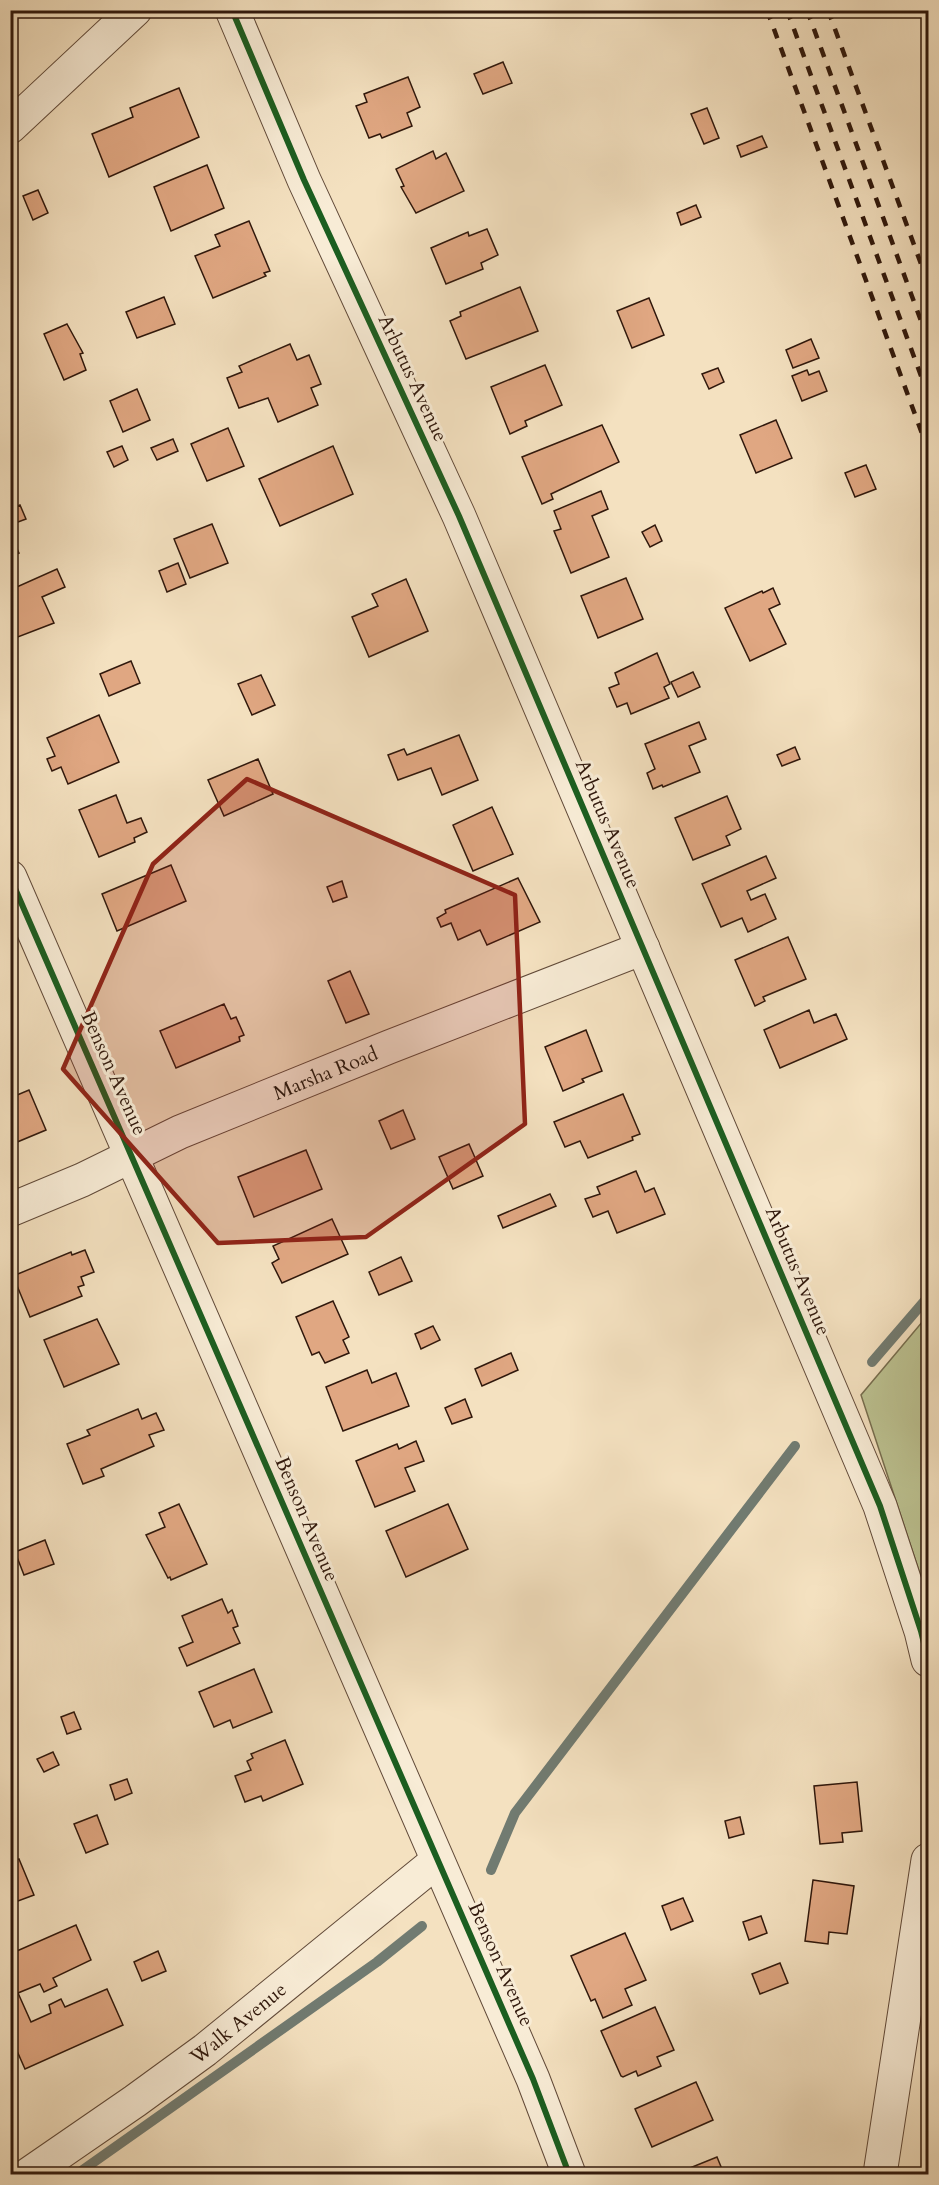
<svg xmlns="http://www.w3.org/2000/svg" width="939" height="2185" font-family="Cardo,serif">
<style>
.green{fill:#bcc291;stroke:#766d4e;stroke-width:1.5}
.lines{fill:none;stroke-linecap:round;stroke-linejoin:round}
.stream{stroke:#717b71;stroke-width:10}
.building{fill:#e0a782;stroke:#30180c;stroke-width:1.5}
.minor-casing{stroke:#614a39;stroke-width:35}
.minor{stroke:#f8ecd6;stroke-width:33}
.rail{stroke:#30180c;stroke-width:4.5;stroke-dasharray:10 10;stroke-linecap:butt}
.cycleway-casing{stroke:#f8ecd6;stroke-width:10}
.cycleway{stroke:#1b5e20;stroke-width:6}
.marked{fill:#8f2418;fill-opacity:0.2;stroke:#8f2418;stroke-width:4.5;stroke-linejoin:round}
.labels{text-anchor:middle;dominant-baseline:central;stroke-width:6;stroke-linejoin:round;paint-order:stroke}
.street-label{font-size:20px;fill:#30180c;stroke:#f8ecd6}
</style>
<rect width="100%" height="100%" fill="#f4e1c0"/>
<filter id="stains"><feTurbulence type="fractalNoise" baseFrequency=".00333" numOctaves="4"/><feColorMatrix values="0 0 0 0 .2 0 0 0 0 .09 0 0 0 0 .02 0 0 0 .5 -.17"/></filter>
<radialGradient id="worn" r=".72"><stop offset=".6" stop-color="#630" stop-opacity="0"/><stop offset="1" stop-color="#630" stop-opacity=".3"/></radialGradient>
<polygon class="green" points="928,1315 928,1598 861,1395"/>
<g class="lines">
<g class="stream">
<polyline points="872,1362 928,1297"/>
<polyline points="491,1870 515,1813 795,1446"/>
<polyline points="77,2174 377,1962 422,1926"/>
</g>
</g>
<g class="building">
<polygon points="503,62 512,83 483,94 474,74"/>
<polygon points="408,77 420,107 407,113 412,126 382,138 380,134 369,138 356,106 367,102 364,94"/>
<polygon points="179,88 199,137 109,177 92,134 133,117 130,108"/>
<polygon points="707,108 719,138 704,144 691,114"/>
<polygon points="762,136 767,147 741,157 737,146"/>
<polygon points="433,151 436,159 446,153 464,191 416,213 401,187 404,186 396,169"/>
<polygon points="207,165 224,208 171,231 154,187"/>
<polygon points="38,190 48,213 33,220 23,196"/>
<polygon points="696,205 701,217 681,225 677,213"/>
<polygon points="249,221 270,271 264,273 266,276 213,298 195,256 220,246 215,235"/>
<polygon points="487,229 498,255 481,263 483,269 446,284 431,248 468,232 469,236"/>
<polygon points="520,287 538,331 466,359 450,321 461,316 460,312"/>
<polygon points="164,297 175,324 137,338 126,312"/>
<polygon points="649,298 664,335 632,348 617,311"/>
<polygon points="67,324 83,353 80,354 86,370 64,380 44,334"/>
<polygon points="811,339 819,358 793,368 786,350"/>
<polygon points="290,344 297,360 309,355 321,384 311,388 318,405 278,422 268,398 239,408 227,378 242,372 239,366"/>
<polygon points="545,365 562,405 525,421 527,426 510,434 491,387"/>
<polygon points="718,368 724,382 709,389 702,374"/>
<polygon points="807,370 809,375 819,371 827,391 802,401 792,376"/>
<polygon points="137,389 150,420 123,432 110,401"/>
<polygon points="776,420 792,458 756,473 740,435"/>
<polygon points="602,425 619,462 551,494 553,499 542,504 522,457"/>
<polygon points="228,428 244,466 207,481 191,444"/>
<polygon points="173,439 178,451 157,460 151,448"/>
<polygon points="122,446 128,460 114,467 107,452"/>
<polygon points="333,446 353,494 280,526 259,479"/>
<polygon points="866,465 876,489 855,497 845,473"/>
<polygon points="601,491 608,509 592,516 609,557 571,573 554,531 561,529 554,511"/>
<polygon points="20,505 26,519 10,525 10,509"/>
<polygon points="212,524 228,563 190,578 174,539"/>
<polygon points="655,525 662,541 650,547 642,532"/>
<polygon points="10,533 19,553 10,557"/>
<polygon points="178,563 186,584 167,592 159,571"/>
<polygon points="57,569 65,587 42,597 54,623 10,640 10,590"/>
<polygon points="626,578 643,619 598,638 581,596"/>
<polygon points="406,579 428,631 369,657 352,617 378,606 372,594"/>
<polygon points="773,588 780,604 769,609 786,644 750,661 725,608 762,591 763,593"/>
<polygon points="657,653 670,684 664,687 669,698 631,714 627,703 617,707 609,688 619,684 615,673"/>
<polygon points="131,661 140,683 109,696 100,674"/>
<polygon points="693,672 700,687 678,697 671,682"/>
<polygon points="261,675 275,705 252,715 238,684"/>
<polygon points="99,715 119,762 68,784 61,767 52,771 47,759 55,756 47,738"/>
<polygon points="699,722 706,739 689,746 700,772 663,787 662,785 653,789 647,773 655,769 645,744"/>
<polygon points="459,735 478,780 442,795 431,768 398,780 388,755 404,749 407,755"/>
<polygon points="795,747 800,759 782,766 777,755"/>
<polygon points="258,759 273,794 224,816 208,780"/>
<polygon points="116,795 127,823 141,818 147,832 134,838 135,842 99,857 79,810"/>
<polygon points="727,796 741,829 726,836 730,845 693,860 675,818"/>
<polygon points="492,807 513,854 473,871 453,825"/>
<polygon points="766,856 776,878 747,891 751,900 765,894 776,919 748,932 742,918 721,927 702,884"/>
<polygon points="171,865 186,901 117,931 102,894"/>
<polygon points="518,878 540,922 487,945 480,930 458,940 451,923 441,927 437,918 446,913 445,910"/>
<polygon points="342,881 347,897 333,902 327,887"/>
<polygon points="788,937 806,979 763,997 765,1001 755,1006 735,960"/>
<polygon points="350,971 369,1014 346,1023 328,981"/>
<polygon points="224,1004 231,1019 236,1017 244,1035 239,1037 240,1041 176,1068 160,1031"/>
<polygon points="809,1010 814,1023 836,1014 847,1039 780,1068 764,1030"/>
<polygon points="586,1030 602,1071 582,1079 584,1082 563,1091 545,1047"/>
<polygon points="29,1090 46,1130 10,1145 10,1098"/>
<polygon points="623,1094 640,1134 632,1137 633,1140 588,1158 580,1141 565,1147 554,1122"/>
<polygon points="403,1110 415,1139 391,1149 379,1121"/>
<polygon points="469,1144 483,1176 453,1189 439,1157"/>
<polygon points="306,1150 322,1189 254,1217 238,1177"/>
<polygon points="636,1171 645,1192 654,1188 665,1214 617,1233 608,1211 593,1217 585,1199 600,1194 597,1187"/>
<polygon points="550,1194 556,1206 503,1228 498,1216"/>
<polygon points="332,1219 348,1254 282,1283 272,1263 279,1259 273,1246"/>
<polygon points="85,1250 94,1272 81,1277 84,1285 78,1287 82,1296 30,1317 13,1276 71,1252 72,1255"/>
<polygon points="401,1257 412,1281 379,1295 369,1272"/>
<polygon points="333,1301 349,1337 343,1340 349,1353 325,1363 319,1352 312,1355 296,1317"/>
<polygon points="97,1319 119,1364 64,1387 44,1340"/>
<polygon points="433,1326 440,1340 421,1349 415,1334"/>
<polygon points="511,1353 518,1370 482,1386 475,1369"/>
<polygon points="367,1370 372,1383 396,1373 409,1406 343,1431 326,1387"/>
<polygon points="465,1399 472,1417 452,1424 445,1408"/>
<polygon points="138,1409 142,1419 156,1413 164,1430 149,1435 154,1446 101,1469 104,1476 83,1484 67,1444 90,1435 87,1430"/>
<polygon points="416,1441 424,1461 405,1468 415,1491 375,1507 356,1461 397,1444 399,1449"/>
<polygon points="179,1504 207,1564 171,1580 170,1577 168,1578 146,1535 165,1527 159,1513"/>
<polygon points="448,1504 468,1549 406,1577 386,1531"/>
<polygon points="45,1540 54,1564 24,1575 15,1552"/>
<polygon points="222,1599 228,1613 232,1610 238,1626 233,1628 240,1643 187,1666 179,1648 193,1642 182,1616"/>
<polygon points="254,1669 272,1712 233,1728 230,1720 214,1727 199,1692"/>
<polygon points="74,1712 81,1729 67,1734 61,1717"/>
<polygon points="285,1740 303,1784 263,1801 261,1796 245,1802 235,1776 251,1770 247,1761 253,1758 251,1754"/>
<polygon points="53,1752 59,1765 44,1772 37,1759"/>
<polygon points="127,1779 132,1793 115,1800 110,1785"/>
<polygon points="857,1782 862,1831 842,1833 843,1842 820,1844 814,1786"/>
<polygon points="97,1815 108,1844 86,1853 74,1824"/>
<polygon points="740,1817 744,1834 729,1838 725,1821"/>
<polygon points="19,1859 34,1895 10,1904 10,1862"/>
<polygon points="813,1880 854,1886 847,1934 829,1932 828,1944 805,1941"/>
<polygon points="683,1898 693,1921 671,1930 662,1906"/>
<polygon points="761,1916 767,1933 749,1940 743,1922"/>
<polygon points="76,1925 91,1960 53,1978 57,1986 44,1992 40,1984 18,1993 31,2022 51,2013 49,2005 61,1999 65,2007 107,1989 123,2025 25,2069 13,2042 10,2043 10,1954"/>
<polygon points="625,1933 646,1980 625,1989 632,2005 603,2018 595,1999 591,2001 571,1956"/>
<polygon points="158,1951 166,1971 142,1981 134,1962"/>
<polygon points="780,1963 788,1983 760,1994 752,1974"/>
<polygon points="655,2007 674,2050 657,2057 661,2066 638,2076 636,2071 623,2077 621,2076 601,2031"/>
<polygon points="696,2082 713,2120 652,2147 635,2109"/>
<polygon points="717,2157 724,2174 675,2174"/>
</g>
<g class="lines">
<defs>
<g id="minor">
<polyline points="232,10 304,180 459,516 880,1506 921,1631 928,1660"/>
<polyline points="10,127 135,10"/>
<polyline points="10,877 533,2079 569,2174"/>
<path id="s1" d="M10 1210 82 1180 180 1132 389 1047 643 948"/>
<path id="s2" d="M29 2174 135 2101 205 2050 437 1861"/>
<polyline points="880,2174 928,1860"/>
</g>
</defs>
<use href="#minor" class="minor-casing"/>
<use href="#minor" class="minor"/>
<g class="rail">
<polyline points="767,10 928,450"/>
<polyline points="787,10 928,395"/>
<polyline points="807,10 928,340"/>
<polyline points="828,10 928,283"/>
</g>
<defs>
<g id="cycleway">
<polyline points="232,10 304,180 459,516 880,1506 921,1631 928,1660"/>
<polyline points="10,877 533,2079 569,2174"/>
</g>
</defs>
<use href="#cycleway" class="cycleway-casing"/>
<use href="#cycleway" class="cycleway"/>
</g>
<path class="marked" d="M247 779 515 895 525 1124 366 1237 218 1243 63 1069 153 864Z"/>
<g class="labels">
<g class="street-label">
<text transform="translate(413 378) rotate(65)">Arbutus Avenue</text>
<text transform="translate(608 824) rotate(67)">Arbutus Avenue</text>
<text transform="translate(114 1073) rotate(66)">Benson Avenue</text>
<text stroke="none"><textPath href="#s1" startOffset="344">Marsha Road</textPath></text>
<text transform="translate(798 1271) rotate(67)">Arbutus Avenue</text>
<text transform="translate(307 1519) rotate(67)">Benson Avenue</text>
<text transform="translate(501 1964) rotate(66)">Benson Avenue</text>
<text stroke="none"><textPath href="#s2" startOffset="258">Walk Avenue</textPath></text>
</g>
</g>
<rect width="939" height="2185" fill="none" stroke="#f4e1c0" stroke-width="36"/>
<rect x="12" y="12" width="915" height="2161" fill="none" stroke="#30180c" stroke-width="3"/>
<rect x="18" y="18" width="903" height="2149" fill="none" stroke="#30180c" stroke-width="1.5"/>
<rect width="100%" height="100%" filter="url(#stains)"/>
<rect width="100%" height="100%" fill="url(#worn)"/>
</svg>
